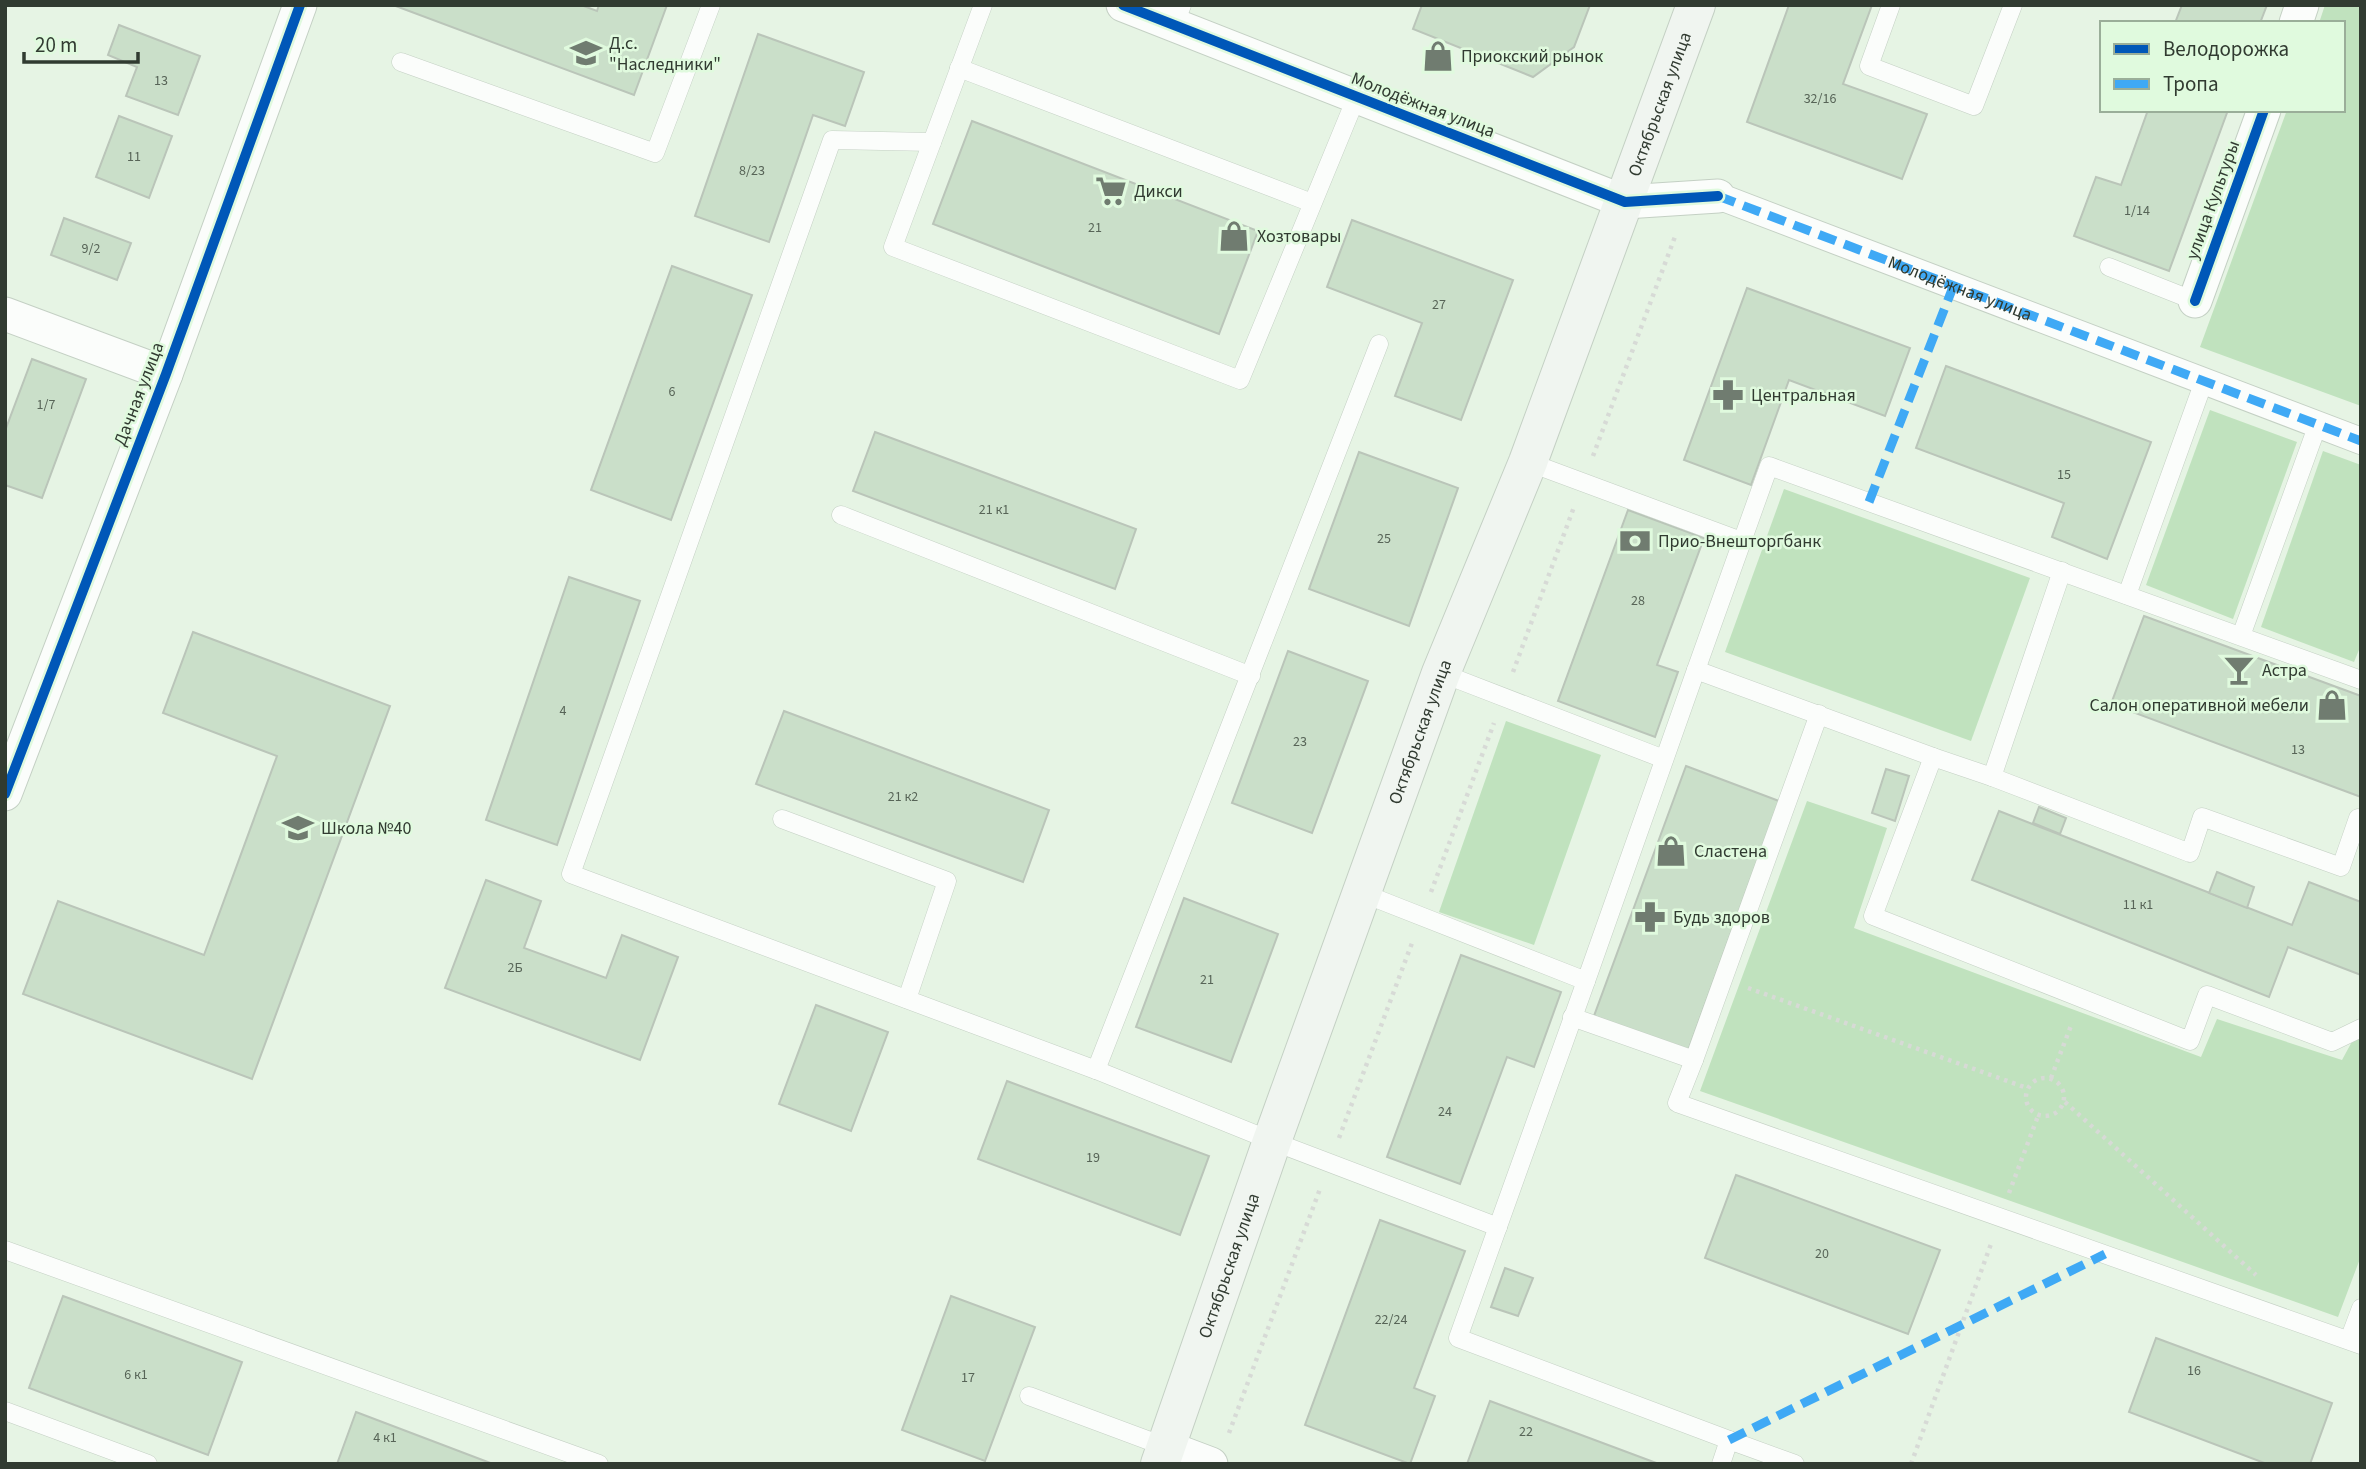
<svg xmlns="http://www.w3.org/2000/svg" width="2366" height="1469" font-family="'Source Sans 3',sans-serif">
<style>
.green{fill:#c0e2be}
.building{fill:#cadfc9;stroke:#bac5b9;stroke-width:2}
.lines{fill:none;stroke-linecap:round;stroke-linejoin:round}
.service-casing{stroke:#c4d0c4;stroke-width:19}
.pedestrian-casing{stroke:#c4d0c4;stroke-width:28}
.minor-casing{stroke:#c4d0c4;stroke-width:35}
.secondary-casing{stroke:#c4d0c4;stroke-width:40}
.path{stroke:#d7dad6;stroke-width:4.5;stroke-dasharray:3.5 5;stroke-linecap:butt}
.service{stroke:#fbfdfb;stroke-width:18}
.pedestrian{stroke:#fbfdfb;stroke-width:26}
.minor{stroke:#fbfdfb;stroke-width:33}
.secondary{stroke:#f0f5f0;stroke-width:38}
.quiet{stroke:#3fa9f5;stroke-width:9;stroke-dasharray:18 9;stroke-linecap:butt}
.cycleway-casing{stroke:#e0fade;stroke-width:15}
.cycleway{stroke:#0057b8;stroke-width:10}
.labels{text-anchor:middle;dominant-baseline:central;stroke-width:5;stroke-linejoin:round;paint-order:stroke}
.number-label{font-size:14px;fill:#576457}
.poi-label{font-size:18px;fill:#313b31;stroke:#e0fade;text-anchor:start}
.street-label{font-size:18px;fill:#313b31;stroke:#e0fade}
</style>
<rect width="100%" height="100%" fill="#e6f4e4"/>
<g class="green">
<polygon points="2325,5 2361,5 2361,406 2200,347 2287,110 2343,110 2343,23 2319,23"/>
<polygon points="2210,410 2297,442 2233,619 2146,585"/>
<polygon points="2323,451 2361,465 2361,645 2354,662 2261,627"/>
<polygon points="1784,489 2030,578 1971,741 1725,652"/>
<polygon points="1506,721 1601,755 1534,945 1439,912"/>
<polygon points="1807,801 1887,828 1854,928 2201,1057 2217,1019 2342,1060 2361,1025 2361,1256 2338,1317 1700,1091"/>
</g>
<g class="building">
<polygon points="393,5 581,5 597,11 599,5 667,5 634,95"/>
<polygon points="1422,5 1590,5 1574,47 1533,77 1413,29"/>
<polygon points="1789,5 1872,5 1843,84 1927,114 1902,179 1747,122"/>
<polygon points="2182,5 2267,5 2260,23 2175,23"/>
<polygon points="119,25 200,56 178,115 126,96 137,67 108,55"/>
<polygon points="758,34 864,72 845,126 813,115 769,242 695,216"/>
<polygon points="2148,110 2228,110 2169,271 2074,236 2096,177 2121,185"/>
<polygon points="119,116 172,136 149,198 96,177"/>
<polygon points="972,121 1258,231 1219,334 933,224"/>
<polygon points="64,218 131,243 117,280 51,255"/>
<polygon points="1352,220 1513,280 1461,420 1395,396 1422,323 1327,287"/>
<polygon points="672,266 752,295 671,520 591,490"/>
<polygon points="1747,288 1910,348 1885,416 1789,380 1751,485 1684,460"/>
<polygon points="32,359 86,379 42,498 5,485 5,431"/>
<polygon points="1946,366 2151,442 2107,559 2052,537 2064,503 1916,448"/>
<polygon points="875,432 1136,529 1115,589 853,491"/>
<polygon points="1359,452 1458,488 1409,626 1309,589"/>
<polygon points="1628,510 1704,538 1657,665 1678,672 1655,737 1558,701"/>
<polygon points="569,577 640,601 557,845 486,820"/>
<polygon points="2144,616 2361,696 2361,797 2111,704"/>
<polygon points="193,632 390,706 252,1079 23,994 58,901 204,955 277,756 163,713"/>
<polygon points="1288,651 1368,681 1312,833 1232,803"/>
<polygon points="784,711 1049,810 1023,882 756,784"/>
<polygon points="1686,766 1779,801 1688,1051 1594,1016"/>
<polygon points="1886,769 1909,776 1895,821 1872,813"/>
<polygon points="2039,807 2066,818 2060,834 2033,823"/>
<polygon points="1999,811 2292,925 2309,882 2361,902 2361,975 2288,947 2269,997 1972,880"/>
<polygon points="2217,872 2254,887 2247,908 2209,893"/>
<polygon points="486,880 541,901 524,948 606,978 622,935 678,957 640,1060 445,988"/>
<polygon points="1184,898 1278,934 1231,1062 1136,1027"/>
<polygon points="1461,955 1561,992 1534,1067 1507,1057 1460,1184 1387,1157"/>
<polygon points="816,1005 888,1032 851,1131 779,1104"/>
<polygon points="1007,1081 1209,1156 1180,1235 978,1159"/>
<polygon points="1736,1175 1940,1250 1908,1334 1705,1258"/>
<polygon points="1380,1220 1465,1251 1414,1388 1435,1396 1410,1464 1305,1425"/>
<polygon points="1505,1268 1533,1278 1518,1316 1491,1307"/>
<polygon points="63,1296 242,1362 208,1455 29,1388"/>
<polygon points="951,1296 1035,1327 985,1461 902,1430"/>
<polygon points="2156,1338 2332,1403 2310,1464 2267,1464 2129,1412"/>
<polygon points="1490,1401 1659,1464 1467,1464"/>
<polygon points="356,1412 493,1464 337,1464"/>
</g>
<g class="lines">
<defs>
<g id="service">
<polyline points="983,5 893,247 1240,380 1356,98"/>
<polyline points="1891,5 1869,66 1974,106 2013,5"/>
<polyline points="1174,26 1182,5"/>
<polyline points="401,62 655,153 711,5"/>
<polyline points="959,68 1312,203"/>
<polyline points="932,142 832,140 571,874 1096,1070 1379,344"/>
<polyline points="2109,267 2195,301"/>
<polyline points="1528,462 1741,541"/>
<polyline points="841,515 1251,676"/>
<polyline points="2127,595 2204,381"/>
<polyline points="2241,636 2318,424"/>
<polyline points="1696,670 1769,466 2361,680"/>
<polyline points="1441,673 1664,759"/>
<polyline points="1992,777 2062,571"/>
<polyline points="782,819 947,881 907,999"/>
<polyline points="2361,820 2358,818 2341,867 2202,817 2190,853 1992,777 1933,757 1873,916 2190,1041 2207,995 2332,1042 2361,1028"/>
<polyline points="1362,893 1586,981 1696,670 1933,757"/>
<polyline points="1586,981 1458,1338 1729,1440"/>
<polyline points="1572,1017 1694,1060 1819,714"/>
<polyline points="1694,1060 1677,1103 2361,1345"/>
<polyline points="1096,1070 1272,1141 1498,1227"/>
<polyline points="5,1250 599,1464"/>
<polyline points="2349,1340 2361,1308"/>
<polyline points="1029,1396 1166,1447"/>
<polyline points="5,1411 148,1464"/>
<polyline points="1721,1464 1729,1440 1795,1464"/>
</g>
<g id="pedestrian">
<path id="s1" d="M1718 196 2361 441"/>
</g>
<g id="minor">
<polyline points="1123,5 1625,202 1718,196"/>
<polyline points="2296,23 2302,5"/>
<polyline points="2195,301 2264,110"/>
<polyline points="5,314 166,374"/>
<polyline points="5,794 166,374 300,5"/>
<polyline points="1166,1447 1211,1464"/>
</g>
<g id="secondary">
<path id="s2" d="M1160 1464 1272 1141 1441 673 1528 462 1696 5"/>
</g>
</defs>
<use href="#service" class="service-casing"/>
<use href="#pedestrian" class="pedestrian-casing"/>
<use href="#minor" class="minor-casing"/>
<use href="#secondary" class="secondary-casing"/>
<g class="path">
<polyline points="1593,456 1676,234"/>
<polyline points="1513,672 1574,507"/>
<polyline points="1431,892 1494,723"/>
<polyline points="1748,988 2027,1088"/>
<circle cx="2045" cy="1097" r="19"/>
<polyline points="2051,1078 2072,1023"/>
<polyline points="2065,1102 2256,1275"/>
<polyline points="1339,1138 1412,943"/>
<polyline points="2009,1193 2038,1116"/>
<polyline points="1229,1433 1320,1189"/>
<polyline points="1911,1464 1991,1244"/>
</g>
<use href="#service" class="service"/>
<use href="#pedestrian" class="pedestrian"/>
<use href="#minor" class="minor"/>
<use href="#secondary" class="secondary"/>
<g class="quiet">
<polyline points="1718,196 2361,441"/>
<polyline points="1869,502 1953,287"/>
<polyline points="1729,1440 2105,1254"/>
</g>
<defs>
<g id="cycleway">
<polyline points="1123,5 1625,202 1718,196"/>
<polyline points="2195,301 2264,110"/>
<polyline points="5,794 166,374 300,5"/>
</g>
</defs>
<use href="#cycleway" class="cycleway-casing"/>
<use href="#cycleway" class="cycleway"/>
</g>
<defs>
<symbol id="school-bare" viewBox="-9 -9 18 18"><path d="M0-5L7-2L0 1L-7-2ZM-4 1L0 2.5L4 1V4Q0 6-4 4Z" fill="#707c70" stroke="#e0fade" stroke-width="2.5" paint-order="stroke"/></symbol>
<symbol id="shop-bare" viewBox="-9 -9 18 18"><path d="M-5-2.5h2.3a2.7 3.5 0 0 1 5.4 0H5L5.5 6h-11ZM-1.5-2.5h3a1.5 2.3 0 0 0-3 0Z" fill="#707c70" stroke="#e0fade" stroke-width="2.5" paint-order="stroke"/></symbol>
<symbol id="supermarket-bare" viewBox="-9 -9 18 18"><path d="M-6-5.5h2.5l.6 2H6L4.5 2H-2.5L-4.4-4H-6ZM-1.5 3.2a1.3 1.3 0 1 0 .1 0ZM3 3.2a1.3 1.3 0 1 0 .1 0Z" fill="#707c70" stroke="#e0fade" stroke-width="2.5" paint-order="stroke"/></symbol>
<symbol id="pharmacy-bare" viewBox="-9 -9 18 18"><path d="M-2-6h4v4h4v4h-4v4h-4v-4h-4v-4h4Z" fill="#707c70" stroke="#e0fade" stroke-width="2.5" paint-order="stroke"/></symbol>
<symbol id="bank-bare" viewBox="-9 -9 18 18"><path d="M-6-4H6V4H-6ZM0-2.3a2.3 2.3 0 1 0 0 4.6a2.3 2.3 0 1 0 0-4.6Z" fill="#707c70" stroke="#e0fade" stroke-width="2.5" paint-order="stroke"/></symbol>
<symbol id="bar-bare" viewBox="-9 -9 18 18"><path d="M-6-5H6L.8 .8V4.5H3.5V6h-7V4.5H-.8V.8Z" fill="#707c70" stroke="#e0fade" stroke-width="2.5" paint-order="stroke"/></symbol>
</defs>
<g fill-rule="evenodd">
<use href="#school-bare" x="564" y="31" width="44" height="44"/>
<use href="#shop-bare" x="1416" y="34" width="44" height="44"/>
<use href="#supermarket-bare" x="1089" y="169" width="44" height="44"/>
<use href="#shop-bare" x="1212" y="214" width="44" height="44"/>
<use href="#pharmacy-bare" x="1706" y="373" width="44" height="44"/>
<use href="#bank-bare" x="1613" y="519" width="44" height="44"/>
<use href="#bar-bare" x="2217" y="648" width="44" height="44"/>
<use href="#shop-bare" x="2310" y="683" width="44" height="44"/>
<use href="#school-bare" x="276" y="806" width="44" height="44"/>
<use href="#shop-bare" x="1649" y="829" width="44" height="44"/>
<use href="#pharmacy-bare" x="1628" y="895" width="44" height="44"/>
</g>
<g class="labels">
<g class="number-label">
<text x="161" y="81">13</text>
<text x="1820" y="99">32/16</text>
<text x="134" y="157">11</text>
<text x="752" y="171">8/23</text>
<text x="2137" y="211">1/14</text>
<text x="1095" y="228">21</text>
<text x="91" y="249">9/2</text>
<text x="1439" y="305">27</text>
<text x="672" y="392">6</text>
<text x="46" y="405">1/7</text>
<text x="2064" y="475">15</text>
<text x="994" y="510">21 к1</text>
<text x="1384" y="539">25</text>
<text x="1638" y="601">28</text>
<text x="563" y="711">4</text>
<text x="1300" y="742">23</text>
<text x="2298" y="750">13</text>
<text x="903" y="797">21 к2</text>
<text x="2138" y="905">11 к1</text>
<text x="515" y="968">2Б</text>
<text x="1207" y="980">21</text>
<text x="1445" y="1112">24</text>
<text x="1093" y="1158">19</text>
<text x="1822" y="1254">20</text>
<text x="1391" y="1320">22/24</text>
<text x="2194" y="1371">16</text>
<text x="136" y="1375">6 к1</text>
<text x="968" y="1378">17</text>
<text x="1526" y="1432">22</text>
<text x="385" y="1438">4 к1</text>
</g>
<g class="poi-label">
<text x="609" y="43">Д.с.<tspan x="609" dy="21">"Наследники"</tspan></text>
<text x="1461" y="56">Приокский рынок</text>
<text x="1134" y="191">Дикси</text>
<text x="1257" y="236">Хозтовары</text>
<text x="1751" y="395">Центральная</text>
<text x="1658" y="541">Прио-Внешторгбанк</text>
<text x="2262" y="670">Астра</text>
<text x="2309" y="705" text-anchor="end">Салон оперативной мебели</text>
<text x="321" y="828">Школа №40</text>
<text x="1694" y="851">Сластена</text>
<text x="1673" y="917">Будь здоров</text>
</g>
<g class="street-label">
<text stroke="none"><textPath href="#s2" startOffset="1449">Октябрьская улица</textPath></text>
<text transform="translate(1423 105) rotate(21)">Молодёжная улица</text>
<text transform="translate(2213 200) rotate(-70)">улица Культуры</text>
<text stroke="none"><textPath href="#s1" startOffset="259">Молодёжная улица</textPath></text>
<text transform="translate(139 394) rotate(-69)">Дачная улица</text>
<text stroke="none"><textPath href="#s2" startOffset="777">Октябрьская улица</textPath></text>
<text stroke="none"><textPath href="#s2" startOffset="210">Октябрьская улица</textPath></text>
</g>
</g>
<rect width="2366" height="1469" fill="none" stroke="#313b31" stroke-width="14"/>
<rect x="2100" y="21" width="245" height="91" fill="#e0fade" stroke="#9aae99" stroke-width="2"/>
<rect x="2114" y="44" width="35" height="10" fill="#0057b8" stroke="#9aae99" stroke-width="2"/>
<text x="2163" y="56" font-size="21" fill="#313b31">Велодорожка</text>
<rect x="2114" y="79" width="35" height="10" fill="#3fa9f5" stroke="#9aae99" stroke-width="2"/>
<text x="2163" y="91" font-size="21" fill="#313b31">Тропа</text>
<path d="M24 52v10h114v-10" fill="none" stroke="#313b31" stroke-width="3.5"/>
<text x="35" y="52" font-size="21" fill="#313b31" stroke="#e0fade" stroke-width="5" paint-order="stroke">20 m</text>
</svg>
